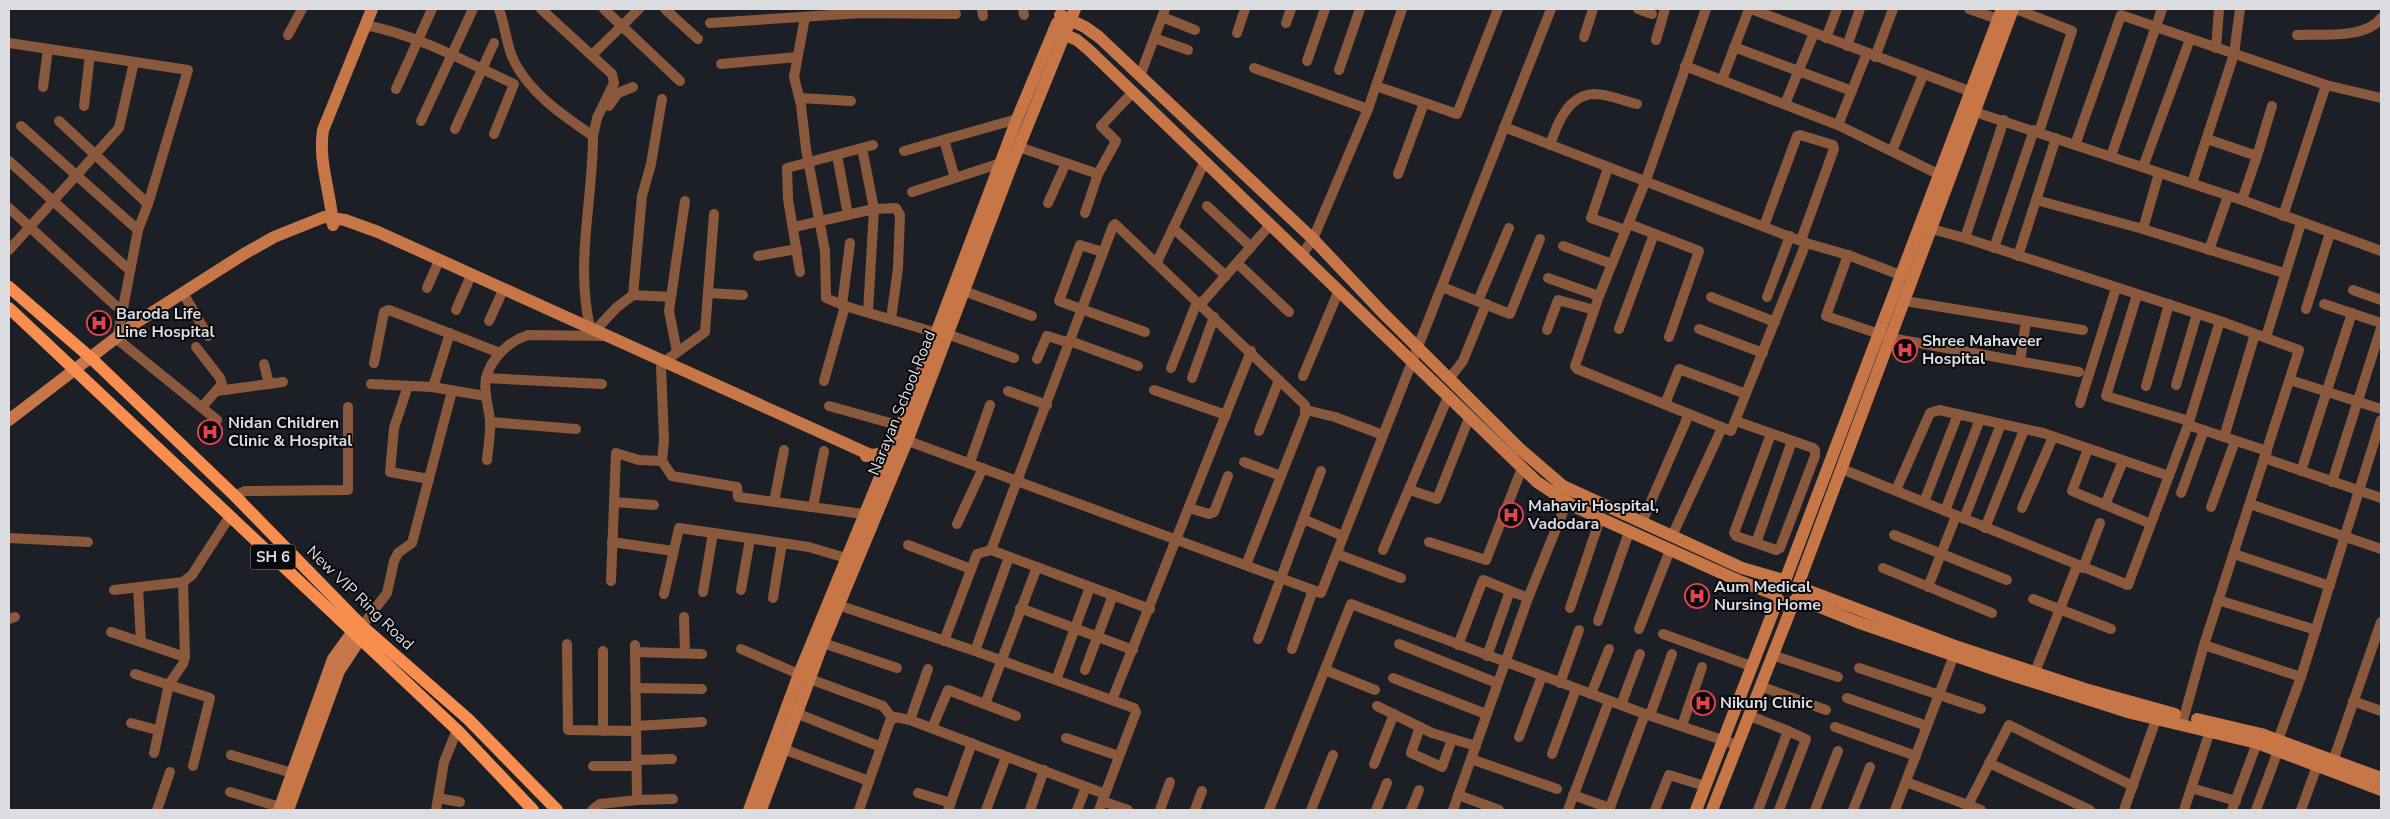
<svg xmlns="http://www.w3.org/2000/svg" width="2390" height="819" font-family="'Nunito Sans',sans-serif">
<style>
.lines{fill:none;stroke-linecap:round;stroke-linejoin:round}
.street{stroke:#8a583c;stroke-width:10}
.secondary{stroke:#c77648;stroke-width:12}
.primary{stroke:#f78e50;stroke-width:12}
.labels{text-anchor:middle;dominant-baseline:central;stroke-width:4;stroke-linejoin:round;paint-order:stroke}
.shield{fill:#08090c;stroke:#9c9da1;stroke-width:1}
.shield-label{font-size:15px;font-weight:bold;fill:#dcdde1}
.poi-label{font-size:16px;font-weight:bold;fill:#dcdde1;stroke:#08090c;text-anchor:start}
.street-label{font-size:16px;fill:#dcdde1;stroke:#08090c}
</style>
<rect width="100%" height="100%" fill="#1d1f26"/>
<g class="lines">
<g class="street">
<path d="M499 9C504 23 506 39 511 54 525 90 562 115 593 136 593 200 575 264 590 327"/>
<polyline points="541,9 612,74 614,83 597,118 593,136"/>
<polyline points="604,9 680,81"/>
<polyline points="665,9 698,39"/>
<polyline points="982,9 983,16"/>
<polyline points="1023,9 1024,15"/>
<polyline points="1638,9 1652,14"/>
<polyline points="1706,9 1646,180 1599,296 1575,366 1577,369 1731,431 1806,243"/>
<polyline points="1751,9 1977,94"/>
<polyline points="1969,9 1998,19"/>
<polyline points="2016,9 2072,31 2039,132"/>
<polyline points="805,17 794,77 801,105 806,149 825,251 826,298 845,306"/>
<polyline points="1162,17 1195,30"/>
<polyline points="710,23 862,13 956,14"/>
<polyline points="1286,23 1291,9"/>
<path d="M365 25C418 35 466 62 514 84L494 134"/>
<polyline points="1237,33 1245,9"/>
<polyline points="288,35 302,9"/>
<path d="M2297 35C2322 34 2366 39 2381 18"/>
<polyline points="1584,37 1593,9"/>
<polyline points="1154,38 1188,50"/>
<polyline points="1826,38 1837,9"/>
<polyline points="1656,40 1665,9"/>
<polyline points="9,43 188,70 148,204 138,230 117,339 217,420"/>
<polyline points="1847,46 1860,9"/>
<polyline points="1734,47 1852,91"/>
<polyline points="2216,48 2219,9"/>
<polyline points="592,55 639,9"/>
<polyline points="1875,57 1893,9"/>
<polyline points="1307,61 1325,9"/>
<polyline points="721,64 797,57"/>
<polyline points="1685,66 1838,125 1938,174"/>
<polyline points="1254,68 1368,109"/>
<polyline points="1339,70 1360,9"/>
<polyline points="1140,76 1165,9"/>
<polyline points="1722,80 1749,9"/>
<polyline points="1376,86 1457,114 1498,9"/>
<polyline points="43,87 48,49"/>
<polyline points="396,89 432,9"/>
<polyline points="800,98 851,101"/>
<polyline points="1785,104 1814,33"/>
<polyline points="84,106 90,55"/>
<polyline points="609,106 618,93 633,87"/>
<polyline points="1969,110 2242,200 2381,251"/>
<polyline points="59,121 148,204"/>
<polyline points="421,121 473,9"/>
<polyline points="1838,125 1867,53"/>
<polyline points="21,126 138,230"/>
<polyline points="1504,127 1806,243 1848,255 1908,278"/>
<polyline points="455,129 494,43"/>
<polyline points="2207,139 2257,156 2242,200"/>
<polyline points="944,140 955,178"/>
<path d="M1550 145C1557 124 1568 95 1594 94 1608 94 1624 101 1637 104"/>
<polyline points="2075,145 2121,15 2326,85 2381,98"/>
<polyline points="1019,147 1098,174 1116,141 1101,126 1133,92"/>
<polyline points="862,148 874,209 868,312"/>
<polyline points="904,151 1017,119"/>
<polyline points="1892,151 1923,75"/>
<polyline points="837,155 848,215"/>
<polyline points="2111,156 2162,9"/>
<polyline points="2257,156 2272,106"/>
<polyline points="9,161 126,267 130,268"/>
<polyline points="2143,167 2190,39"/>
<polyline points="1608,168 1591,218 1625,230"/>
<polyline points="1398,174 1424,103"/>
<polyline points="2192,183 2234,54 2240,9"/>
<polyline points="912,192 1001,163"/>
<polyline points="2036,200 2143,229 2284,273"/>
<polyline points="1048,203 1066,163"/>
<polyline points="1207,206 1251,247"/>
<polyline points="9,208 116,306 122,309"/>
<polyline points="1085,213 1098,174"/>
<polyline points="2283,216 2326,85"/>
<polyline points="1629,224 1699,251 1669,337"/>
<polyline points="1764,226 1797,136 1800,135 1833,145 1834,149 1801,240"/>
<polyline points="794,227 874,209 896,208 900,215 898,268 891,319"/>
<polyline points="1173,228 1226,276"/>
<polyline points="1931,229 1965,238 2220,321 2299,350 2204,645 2182,724"/>
<polyline points="2143,229 2159,173"/>
<polyline points="1965,238 2004,120"/>
<polyline points="1563,246 1612,264"/>
<polyline points="1994,248 2034,130"/>
<polyline points="9,250 119,128 134,62"/>
<polyline points="2209,250 2228,196"/>
<polyline points="1103,252 1080,245 1059,301 1145,332"/>
<polyline points="1848,255 1826,316 1891,338 2079,372"/>
<polyline points="758,256 797,249"/>
<polyline points="1301,256 1313,239 1368,109 1402,9"/>
<polyline points="2018,256 2056,138"/>
<polyline points="1157,262 1205,161"/>
<polyline points="1237,263 1289,312"/>
<polyline points="800,272 788,199 787,168 873,145"/>
<polyline points="1548,278 1599,296"/>
<polyline points="1442,287 1510,314 1540,239"/>
<polyline points="427,288 437,265"/>
<polyline points="2353,290 2381,300"/>
<polyline points="964,291 1032,316"/>
<polyline points="708,293 743,295"/>
<polyline points="633,295 642,196 651,164 662,99"/>
<polyline points="2137,295 2106,396 2189,421"/>
<polyline points="1711,297 1775,322"/>
<polyline points="1767,297 1790,236"/>
<polyline points="186,298 208,336"/>
<polyline points="1478,301 1509,228"/>
<polyline points="1905,301 2083,330"/>
<polyline points="2324,304 2381,323"/>
<polyline points="842,305 850,243"/>
<polyline points="1200,305 1270,225"/>
<polyline points="2306,309 2330,233"/>
<polyline points="456,310 469,280"/>
<polyline points="489,321 504,288"/>
<polyline points="1619,329 1654,234"/>
<polyline points="1699,329 1763,353"/>
<polyline points="1547,330 1558,300 1594,310"/>
<polyline points="947,334 1014,358"/>
<polyline points="591,335 616,308 633,295 671,297"/>
<polyline points="2266,337 2301,223"/>
<polyline points="1070,341 1138,366"/>
<polyline points="196,347 220,378 222,384 202,407"/>
<polyline points="677,352 669,311 685,201"/>
<polyline points="1037,359 1047,336 1070,343"/>
<polyline points="2020,361 2026,322"/>
<polyline points="374,363 384,312 389,310 500,353"/>
<polyline points="264,364 269,384"/>
<polyline points="1171,368 1197,302"/>
<polyline points="1303,376 1339,290"/>
<polyline points="486,378 602,384"/>
<polyline points="1192,378 1214,317"/>
<polyline points="1449,379 1463,361 1486,304"/>
<polyline points="2290,380 2381,409"/>
<polyline points="824,381 845,306 937,333"/>
<polyline points="371,384 432,387 486,396"/>
<polyline points="2176,385 2197,314"/>
<polyline points="408,386 394,428 390,472 429,479"/>
<polyline points="2146,386 2169,304"/>
<polyline points="433,387 450,333"/>
<polyline points="1154,390 1226,415"/>
<polyline points="217,391 283,382"/>
<polyline points="1008,391 1047,405"/>
<polyline points="2080,403 2116,288"/>
<polyline points="1665,404 1679,369 1746,394"/>
<polyline points="829,406 901,426"/>
<polyline points="1306,410 1335,417 1383,435"/>
<polyline points="1736,421 1813,448 1815,450 1815,456 1780,548 1776,550 1736,536 1734,533 1771,434"/>
<polyline points="490,422 576,429"/>
<polyline points="2188,425 2267,451"/>
<polyline points="1259,431 1279,380"/>
<polyline points="2224,437 2255,334"/>
<polyline points="900,438 1321,593 1551,9"/>
<polyline points="2088,449 2072,491 2151,524"/>
<polyline points="2264,458 2381,498"/>
<path d="M487 460C488 447 491 433 490 421 489 407 483 392 486 378 491 358 509 341 528 335L606 336"/>
<polyline points="662,461 672,476 737,487 738,497 863,514"/>
<polyline points="970,462 990,405"/>
<polyline points="1244,462 1281,476"/>
<polyline points="1842,469 2128,585 2188,425 2220,321"/>
<polyline points="2301,471 2352,313"/>
<polyline points="2332,482 2381,328"/>
<polyline points="1410,490 1437,499 1469,418"/>
<polyline points="1896,490 1930,413 1939,410 2043,433 2169,476"/>
<polyline points="2181,493 2204,430"/>
<polyline points="235,496 245,491 348,490 348,407"/>
<polyline points="614,502 654,505"/>
<polyline points="774,502 784,450"/>
<polyline points="1924,502 1958,414"/>
<polyline points="2250,504 2381,549"/>
<polyline points="2105,505 2123,461"/>
<polyline points="813,507 824,451"/>
<polyline points="2211,507 2235,441"/>
<polyline points="1189,508 1209,514 1214,512 1228,476"/>
<polyline points="2022,508 2053,437"/>
<polyline points="1945,511 1980,419"/>
<polyline points="1303,519 1343,536"/>
<polyline points="1964,519 2001,424"/>
<polyline points="1642,522 1689,414"/>
<polyline points="957,524 983,468"/>
<polyline points="1985,528 2024,430"/>
<polyline points="1894,535 2007,580"/>
<polyline points="1672,536 1722,428"/>
<polyline points="9,538 88,542"/>
<polyline points="612,542 673,551"/>
<polyline points="1429,542 1486,560 1522,468"/>
<polyline points="1756,543 1792,441"/>
<polyline points="908,545 971,569"/>
<polyline points="1383,550 1448,397"/>
<polyline points="1337,554 1401,578"/>
<polyline points="2234,554 2330,586"/>
<polyline points="1883,568 1992,613"/>
<polyline points="2083,568 2100,523"/>
<polyline points="611,581 616,453 639,460 662,461 664,440 661,367 664,362 705,332 714,214"/>
<polyline points="138,587 141,642"/>
<polyline points="1928,587 1956,516"/>
<polyline points="114,590 183,582 192,575 230,516"/>
<polyline points="741,590 750,539"/>
<polyline points="703,592 713,533"/>
<polyline points="664,594 679,528 809,547 846,558"/>
<polyline points="773,598 782,543"/>
<polyline points="2033,599 2111,629"/>
<polyline points="2218,600 2316,630"/>
<polyline points="838,605 975,651 1134,708 1136,712 1099,810"/>
<polyline points="1020,608 1133,650"/>
<polyline points="1570,608 1600,519"/>
<polyline points="1150,609 991,550 1113,226 1115,224 1305,405 1305,415 1246,565"/>
<polyline points="684,617 685,653"/>
<polyline points="9,619 15,617"/>
<polyline points="1598,621 1629,532"/>
<polyline points="362,626 387,593 394,561 398,553 412,543 452,391"/>
<polyline points="1639,629 1670,550"/>
<polyline points="111,632 185,657"/>
<polyline points="1663,634 1751,666"/>
<polyline points="1258,639 1321,471"/>
<polyline points="944,641 977,554 991,550"/>
<polyline points="823,643 897,668"/>
<polyline points="567,644 568,730 636,731"/>
<polyline points="1399,644 1497,683"/>
<polyline points="1458,645 1483,580 1528,598"/>
<polyline points="2204,645 2301,677"/>
<polyline points="741,649 810,679 883,706 893,719"/>
<polyline points="1292,649 1313,590"/>
<polyline points="603,651 603,731"/>
<polyline points="975,651 1009,557"/>
<polyline points="635,652 702,654"/>
<polyline points="1772,655 1838,677"/>
<polyline points="1487,656 1510,591"/>
<polyline points="1859,668 1981,709"/>
<polyline points="1085,670 1113,595"/>
<polyline points="1325,670 1375,690"/>
<polyline points="2035,672 2077,566"/>
<polyline points="135,674 210,698 193,766"/>
<polyline points="1393,678 1486,714"/>
<polyline points="1056,680 1090,587"/>
<polyline points="1560,683 1579,630"/>
<polyline points="1760,686 1826,710"/>
<polyline points="635,688 702,689"/>
<polyline points="1591,694 1609,649"/>
<polyline points="1847,698 1927,726"/>
<polyline points="1112,700 1251,351"/>
<polyline points="2353,701 2381,711"/>
<polyline points="985,704 1037,567"/>
<polyline points="1621,705 1640,654"/>
<polyline points="1377,706 1432,733 1476,746"/>
<polyline points="796,713 881,747"/>
<polyline points="1650,715 1672,654"/>
<polyline points="1748,715 1788,731 1758,810"/>
<polyline points="910,720 928,669"/>
<polyline points="131,723 157,730"/>
<polyline points="636,726 702,722"/>
<polyline points="1682,726 1702,667"/>
<polyline points="1420,727 1411,753 1442,767 1452,739"/>
<polyline points="1835,727 1916,756"/>
<polyline points="932,728 948,690 1016,716"/>
<polyline points="1519,737 1542,676"/>
<polyline points="1066,738 1119,756"/>
<polyline points="2278,740 2301,677 2381,420"/>
<polyline points="783,749 869,781"/>
<polyline points="154,753 169,684 183,664 185,657 183,582"/>
<polyline points="1552,754 1576,689"/>
<polyline points="231,755 292,773"/>
<polyline points="1471,759 1557,789"/>
<polyline points="636,760 672,759"/>
<polyline points="1989,763 2090,810"/>
<polyline points="1374,764 1394,714"/>
<polyline points="593,766 636,766"/>
<polyline points="2331,767 2381,622"/>
<polyline points="1906,782 1981,810"/>
<polyline points="2191,788 2236,801"/>
<polyline points="230,792 280,807"/>
<polyline points="918,793 951,803"/>
<polyline points="1458,795 1499,810"/>
<polyline points="1573,795 1610,808"/>
<polyline points="438,798 460,802"/>
<polyline points="637,800 673,799"/>
<polyline points="1102,801 1128,810"/>
<polyline points="1968,805 2009,725 2133,786"/>
<polyline points="157,810 170,772"/>
<polyline points="436,810 444,762 457,730"/>
<polyline points="592,810 600,804 637,800 635,645"/>
<polyline points="859,810 890,721 895,717 910,720 1105,794"/>
<polyline points="948,810 972,743"/>
<polyline points="986,810 1006,757"/>
<polyline points="1030,810 1044,770"/>
<polyline points="1077,810 1086,787"/>
<polyline points="1160,810 1170,782"/>
<polyline points="1195,810 1202,791"/>
<polyline points="1269,810 1351,604 1645,714 1737,745"/>
<polyline points="1311,810 1333,755"/>
<polyline points="1376,810 1387,783"/>
<polyline points="1411,810 1419,790"/>
<polyline points="1453,810 1528,598 1569,497"/>
<polyline points="1568,810 1609,701"/>
<polyline points="1609,810 1645,714"/>
<polyline points="1655,810 1669,775 1705,786"/>
<polyline points="1779,810 1806,739 1788,731"/>
<polyline points="1815,810 1838,751"/>
<polyline points="1853,810 1870,767"/>
<polyline points="1895,810 1956,650"/>
<polyline points="2124,810 2158,714"/>
<polyline points="2184,810 2210,731"/>
<polyline points="2232,810 2257,743"/>
<polyline points="2256,810 2278,751"/>
<polyline points="2301,810 2317,766"/>
</g>
<g class="secondary">
<polyline points="1060,15 1085,27 1099,37 1313,239 1382,312 1519,448 1563,486 1742,568 1780,579"/>
<polyline points="1054,30 1077,40 1089,50 1537,482 1573,506 1737,580 1776,595"/>
<path d="M333 225C331 193 318 163 323 130L372 9"/>
<polyline points="9,420 134,324 244,254 274,237 324,217 345,220 378,232 873,456"/>
<polyline points="866,456 890,452 900,456"/>
<polyline points="1786,578 2002,9"/>
<polyline points="1798,585 2013,9"/>
<polyline points="1799,587 1958,647 2085,689 2175,714"/>
<polyline points="1797,598 1857,622 2005,673 2131,713 2257,743 2381,790"/>
<polyline points="2197,719 2261,734 2381,778"/>
<polyline points="279,810 333,659 359,623"/>
<polyline points="288,810 339,671 366,630"/>
<polyline points="749,810 799,674 901,426 1017,119 1057,23"/>
<polyline points="761,810 823,643 907,441 1014,159 1075,9"/>
<polyline points="1696,810 1778,599"/>
<polyline points="1712,810 1794,601"/>
</g>
<g class="primary">
<polyline points="9,287 91,358 235,496 362,626 468,719 557,810"/>
<polyline points="9,308 457,730 533,810"/>
</g>
</g>
<defs>
<symbol id="hospital-ring" viewBox="-11 -11 22 22"><circle r="9.5" fill="#08090c" stroke="#e0444e" stroke-width="1.5"/><path d="M-5-5h3v3.5h4V-5h3V5h-3V1.5h-4V5h-3Z" fill="#e0444e"/></symbol>
</defs>
<g fill-rule="evenodd">
<use href="#hospital-ring" x="85" y="309" width="28" height="28"/>
<use href="#hospital-ring" x="1891" y="336" width="28" height="28"/>
<use href="#hospital-ring" x="196" y="418" width="28" height="28"/>
<use href="#hospital-ring" x="1497" y="501" width="28" height="28"/>
<use href="#hospital-ring" x="1683" y="582" width="28" height="28"/>
<use href="#hospital-ring" x="1689" y="689" width="28" height="28"/>
</g>
<g class="labels">
<rect class="shield" x="250.5" y="544.5" width="45" height="25" rx="4"/>
<g class="shield-label">
<text x="273" y="557">SH 6</text>
</g>
<g class="poi-label">
<text x="116" y="314">Baroda Life<tspan x="116" dy="18">Line Hospital</tspan></text>
<text x="1922" y="341">Shree Mahaveer<tspan x="1922" dy="18">Hospital</tspan></text>
<text x="228" y="423">Nidan Children<tspan x="228" dy="18">Clinic &amp; Hospital</tspan></text>
<text x="1528" y="506">Mahavir Hospital,<tspan x="1528" dy="18">Vadodara</tspan></text>
<text x="1714" y="587">Aum Medical<tspan x="1714" dy="18">Nursing Home</tspan></text>
<text x="1720" y="703">Nikunj Clinic</text>
</g>
<g class="street-label">
<text transform="translate(902 403) rotate(-68)">Narayan School Road</text>
<text transform="translate(360 598) rotate(44)">New VIP Ring Road</text>
</g>
</g>
<rect width="2390" height="819" fill="none" stroke="#dcdde1" stroke-width="20"/>
</svg>
